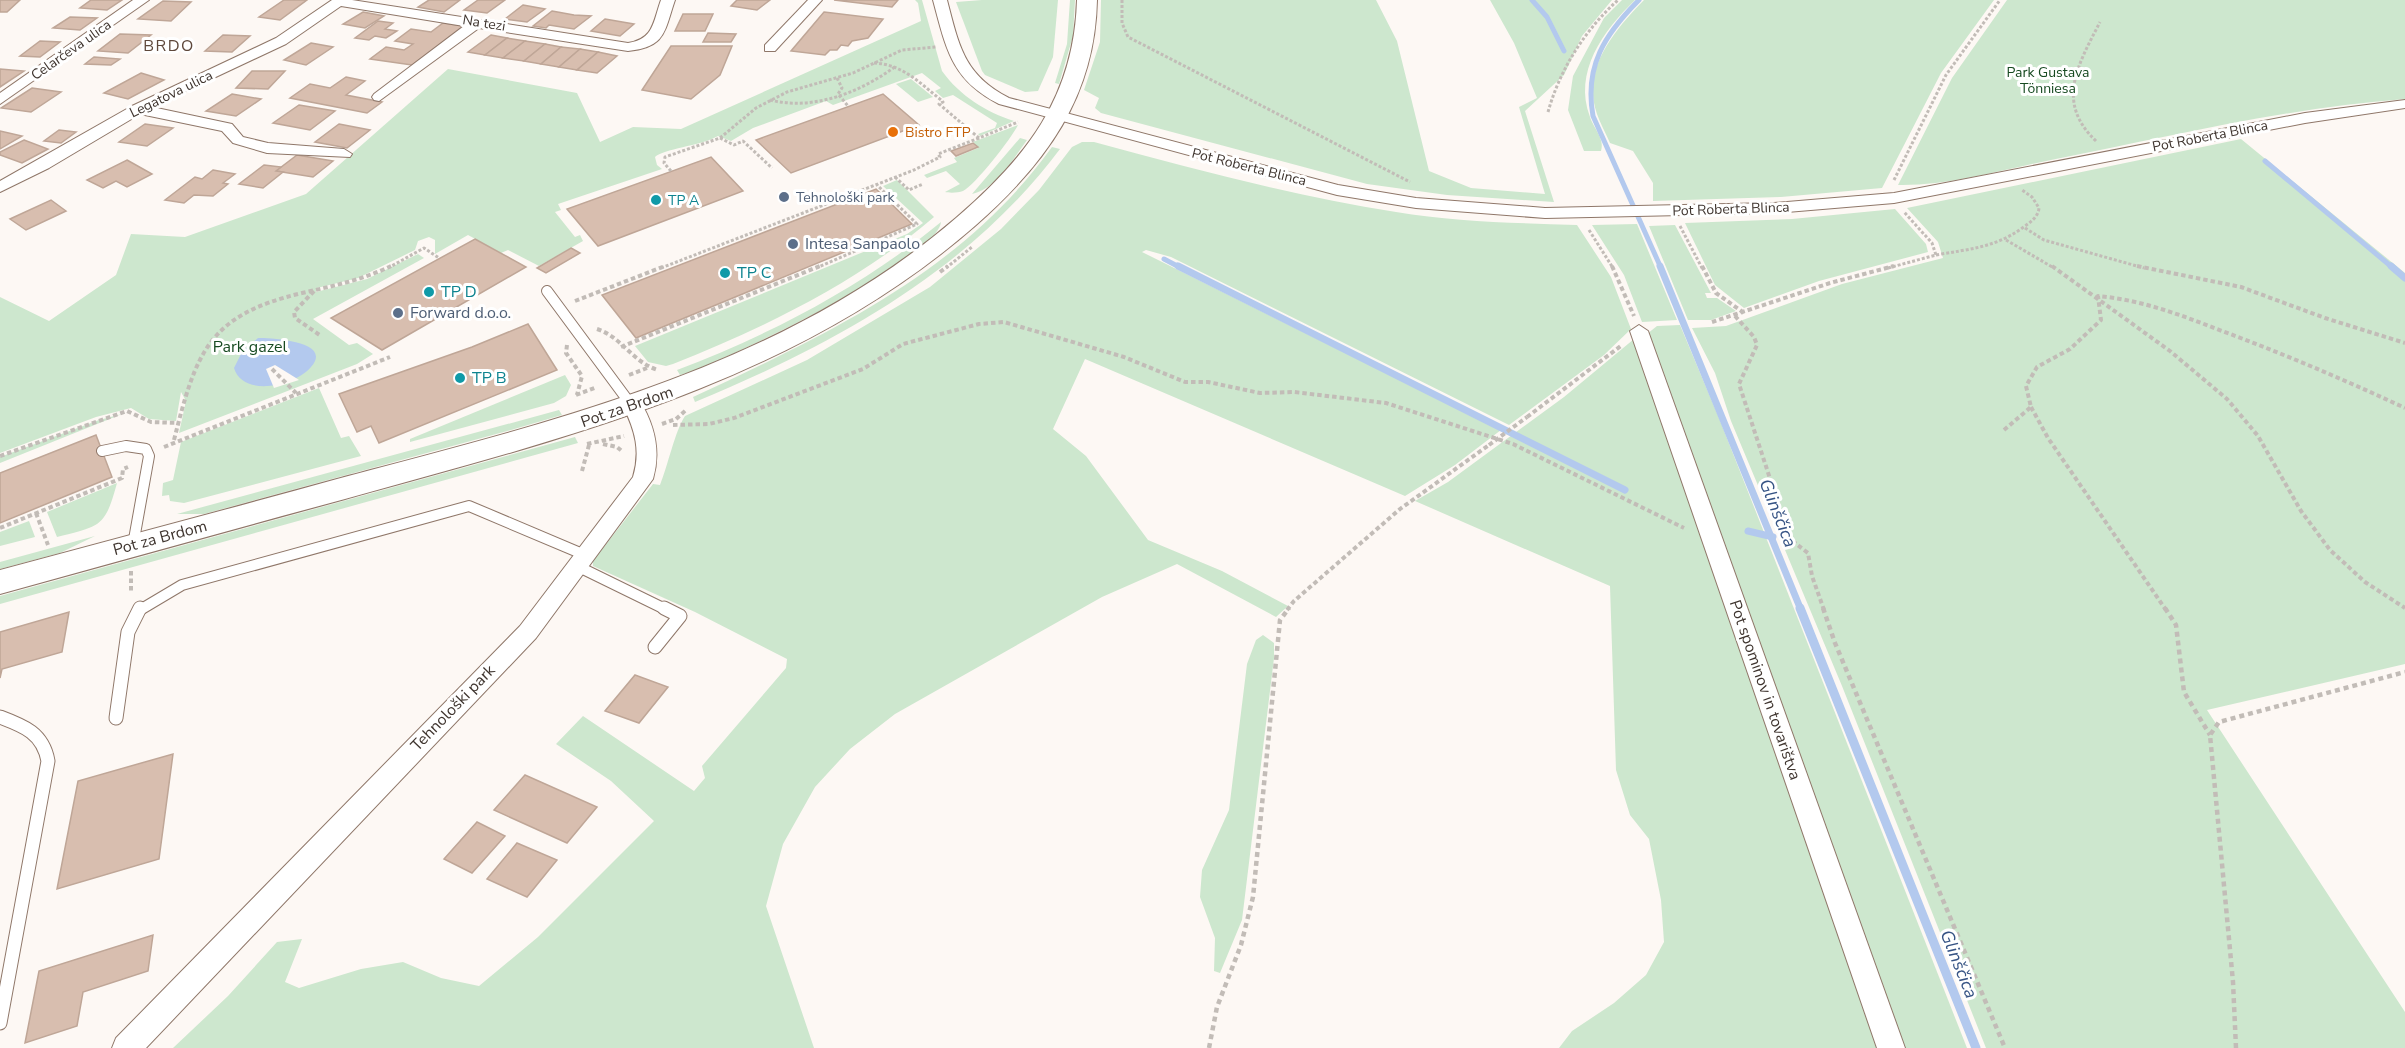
<svg xmlns="http://www.w3.org/2000/svg" width="2405" height="1048" font-family="'Nunito Sans',sans-serif">
<style>
.green{fill:#cde7ce}
.water{fill:#b3c9ee}
.pier{fill:#fdf8f4}
.lines{fill:none;stroke-linecap:round;stroke-linejoin:round}
.stream-far2{stroke:#b3c9ee;stroke-width:5}
.stream-far1{stroke:#b3c9ee;stroke-width:7}
.stream{stroke:#b3c9ee;stroke-width:9}
.building{fill:#d8beaf;stroke:#bfa697;stroke-width:1.5}
.lane-far1-casing{stroke:#8f7769;stroke-width:12}
.lane-casing{stroke:#8f7769;stroke-width:15}
.street-casing{stroke:#8f7769;stroke-width:2}
.secondary-casing{stroke:#8f7769;stroke-width:2}
.path-far2{stroke:#c2bcb7;stroke-width:3;stroke-dasharray:3 2;stroke-linecap:butt}
.path-far1{stroke:#c2bcb7;stroke-width:4;stroke-dasharray:4.5 3;stroke-linecap:butt}
.path{stroke:#c2bcb7;stroke-width:4.5;stroke-dasharray:5 4;stroke-linecap:butt}
.lane-far1{stroke:#fff;stroke-width:10}
.lane{stroke:#fff;stroke-width:13}
.street{fill:#fff;fill-rule:evenodd}
.secondary{fill:#fff;fill-rule:evenodd}
.path-bridge{stroke:#c2bcb7;stroke-width:4;stroke-dasharray:4.5 3;stroke-linecap:butt}
.food-dot{fill:#e8710a;stroke:#fff;stroke-width:2}
.service-dot{fill:#5c6f8a;stroke:#fff;stroke-width:2}
.culture-dot{fill:#0f9aa8;stroke:#fff;stroke-width:2}
.labels{text-anchor:middle;dominant-baseline:central;stroke-width:6;stroke-linejoin:round;paint-order:stroke}
.far-street-label{font-size:14px;fill:#3f352f;stroke:#fff}
.far-park-label{font-size:14px;fill:#174a21;stroke:#fff}
.far-food-label{font-size:14px;fill:#c56008;stroke:#fff;text-anchor:start}
.far-service-label{font-size:14px;fill:#4e5e75;stroke:#fff;text-anchor:start}
.far-culture-label{font-size:14px;fill:#0d838f;stroke:#fff;text-anchor:start}
.far-quarter-label{font-size:16px;letter-spacing:1.5px;fill:#5e483b;stroke:#fff}
.service-label{font-size:16px;fill:#4e5e75;stroke:#fff;text-anchor:start}
.culture-label{font-size:16px;fill:#0d838f;stroke:#fff;text-anchor:start}
.park-label{font-size:16px;fill:#174a21;stroke:#fff}
.street-label{font-size:16px;fill:#3f352f;stroke:#fff}
.water-label{font-size:18px;font-style:italic;fill:#365384;stroke:#fff}
</style>
<rect width="100%" height="100%" fill="#fdf8f4"/>
<g class="green">
<path d="M915 0H922L942 71C960 96 986 112 1014 121L980 136 978 134 995 128 997 123 953 95 943 98 935 91 941 88 922 73 833 105 826 101 753 128 731 141 718 136C700 146 663 149 655 157L657 165 662 169 558 204 561 210 555 212 575 237 580 235 583 241 539 266 508 250 501 253 468 235 435 254V240L429 237 418 241 415 250 358 278 317 288 316 292 367 279 418 254 424 258 313 319 349 345 357 343 373 354 357 364 179 433 186 401 181 392 176 421 149 419 131 408 96 417 0 453V297L49 321 116 275 131 234 185 237 306 194 448 69 577 93 600 142 633 127 681 129 921 21 918 3Z"/>
<polygon points="982,0 1058,0 1053,57 1038,91 1025,92 985,75 982,71 956,2"/>
<polygon points="1070,0 1075,0 1073,36 1059,84 1055,83 1067,44"/>
<polygon points="1101,0 1376,0 1397,41 1429,171 1471,188 1545,194 1519,107 1537,98 1514,43 1490,0 1612,0 1582,36 1564,75 1525,111 1554,202 1447,195 1367,184 1101,113 1095,108 1099,98 1084,90 1100,42"/>
<path d="M1622 0H1635C1603 31 1573 72 1590 117 1594 129 1605 139 1601 151H1584L1568 110 1573 76 1604 18Z"/>
<path d="M1644 0H1994L1941 73 1882 188 1781 197 1653 201V183L1633 151 1610 143C1603 127 1594 113 1593 95 1589 60 1621 23 1644 0Z"/>
<path d="M2007 0H2405V99C2285 108 2168 137 2051 160 2001 170 1949 186 1898 185L1952 78Z"/>
<polygon points="911,79 933,97 918,102 896,84"/>
<path d="M1018 125C1011 139 975 185 963 191 958 193 949 193 945 192L960 184 946 171 927 178 924 175 957 162 954 158 978 148 973 142Z"/>
<path d="M1020 138 1027 140C1013 159 996 189 972 194Z"/>
<polygon points="2241,139 2405,273 2405,664 2207,710 2405,1012 2405,1048 1986,1048 1842,686 1731,421 1715,373 1692,328 1726,326 1842,284 1943,258 1938,242 1907,208"/>
<path d="M1082 142H1094C1194 169 1294 196 1396 212 1455 222 1517 223 1577 225L1611 277 1631 329 1604 355 1509 425 1171 257 1146 250 1142 252 1501 430 1455 465 1405 496 1085 359 1053 429 1086 456 1148 540 1222 571 1288 606 1276 617 1177 564 1102 597 895 714 850 749 815 787 783 844 766 906 814 1048H173L228 996 277 942 302 939 285 982 299 988 361 969 403 962 441 978 479 986 538 937 654 821 611 781 556 744 583 716 694 791 705 778 702 766 786 668 787 659 695 612 593 566V561L653 484 660 485C668 465 675 431 685 416L807 360 930 287 1001 229 1039 190 1072 147Z"/>
<path d="M1052 147 1060 149C969 271 833 345 695 402L693 397C828 334 962 272 1052 147Z"/>
<path d="M897 180 934 217C858 282 766 327 673 364L666 366 648 362 635 346 907 234 923 223 883 186Z"/>
<polygon points="1895,209 1926,244 1928,252 1819,281 1744,308 1715,285 1685,223 1792,219"/>
<path d="M941 222C937 260 722 363 680 375L677 370C772 334 863 286 941 222Z"/>
<polygon points="1637,224 1677,320 1642,322 1624,275 1592,225"/>
<polygon points="1675,225 1711,293 1705,293 1707,298 1717,298 1736,311 1711,320 1688,320 1649,226"/>
<polygon points="1680,325 1719,418 1967,1048 1903,1048 1647,334 1657,326"/>
<polygon points="1634,339 1880,1048 1559,1048 1572,1031 1614,1003 1646,975 1664,942 1661,900 1649,839 1630,815 1616,770 1610,586 1415,501 1448,482 1564,397"/>
<polygon points="565,375 571,385 566,396 554,403 410,442 410,439"/>
<polygon points="319,388 341,438 349,436 361,456 184,503 170,501 169,495 162,496 163,483 173,480 181,442"/>
<polygon points="559,410 562,415 511,430 204,514 177,514"/>
<polygon points="122,414 0,463 0,457 99,420"/>
<polygon points="575,437 578,443 0,604 0,596"/>
<path d="M117 483C105 528 100 526 57 537L47 512Z"/>
<polygon points="29,521 35,537 0,546 0,532"/>
<polygon points="95,536 60,553 0,569 0,562"/>
<polygon points="1263,635 1274,643 1274,658 1242,920 1220,973 1214,971 1215,938 1200,897 1202,870 1229,810 1247,664 1256,640"/>
</g>
<path class="water" d="M258 338C271 338 334 341 311 367 295 386 243 398 234 368L242 352Z"/>
<polygon class="pier" points="275,365 296,378 299,380 274,388 266,369"/>
<g class="lines">
<g class="stream-far2">
<polyline points="1532,0 1547,17 1564,51"/>
<path d="M1639 0C1605 34 1584 66 1593 116L1661 268"/>
<polyline points="2265,161 2393,268"/>
<polyline points="1164,259 1181,268"/>
</g>
<g class="stream-far1">
<polyline points="1178,266 1625,490"/>
<polyline points="1660,266 1801,610"/>
<polyline points="2391,266 2405,278"/>
<polyline points="1748,531 1773,537"/>
</g>
<polyline class="stream" points="1800,608 1976,1048"/>
</g>
<g class="building">
<polygon points="0,0 20,0 7,12 0,12"/>
<polygon points="91,0 122,0 107,10 80,8"/>
<polygon points="284,0 307,0 280,20 259,17"/>
<polygon points="429,0 460,0 444,12 418,7"/>
<polygon points="478,0 505,0 487,13 464,10"/>
<polygon points="737,0 770,0 757,10 731,6"/>
<polygon points="834,0 898,0 892,7"/>
<polygon points="163,1 191,2 171,21 138,19"/>
<polygon points="523,5 545,9 527,22 505,19"/>
<polygon points="552,11 574,15 591,16 574,29 549,25 546,28 533,26"/>
<polygon points="363,12 384,16 365,28 343,24"/>
<polygon points="824,12 883,19 868,38 852,41 848,46 841,45 837,50 830,50 825,55 791,51"/>
<polygon points="683,14 713,14 705,31 675,31"/>
<polygon points="70,17 97,18 80,30 53,28"/>
<polygon points="605,19 634,24 620,36 591,31"/>
<polygon points="378,21 393,23 385,29 397,31 386,38 375,36 369,40 355,38"/>
<polygon points="443,23 463,26 412,65 370,59 386,47 404,50 413,44 395,41 411,29 431,32"/>
<polygon points="708,33 736,34 731,42 703,42"/>
<polygon points="120,34 151,35 128,53 98,51"/>
<polygon points="223,35 250,36 232,52 205,51"/>
<polygon points="491,35 507,38 485,55 468,52"/>
<polygon points="507,38 525,41 503,58 485,55"/>
<polygon points="40,41 60,42 40,57 20,56"/>
<polygon points="525,41 545,44 524,61 503,58"/>
<polygon points="311,43 333,47 306,65 284,60"/>
<polygon points="545,44 561,47 541,64 524,61"/>
<polygon points="671,46 732,46 720,75 691,99 642,90"/>
<polygon points="561,47 580,49 559,67 541,64"/>
<polygon points="580,49 598,52 577,70 559,67"/>
<polygon points="598,52 617,56 597,73 577,70"/>
<polygon points="94,57 120,59 111,65 85,64"/>
<polygon points="0,69 24,71 0,87"/>
<polygon points="252,71 285,71 268,89 236,88"/>
<polygon points="141,73 164,80 128,99 104,93"/>
<polygon points="346,77 365,81 346,95 382,102 367,113 290,98 310,84 330,88"/>
<polygon points="32,88 61,92 31,112 1,108"/>
<polygon points="232,94 261,99 236,116 206,111"/>
<polygon points="883,94 919,125 791,173 756,140"/>
<polygon points="299,105 335,111 310,130 273,123"/>
<polygon points="145,124 173,128 147,146 119,142"/>
<polygon points="339,124 370,130 347,148 315,142"/>
<polygon points="59,130 76,132 61,143 44,141"/>
<polygon points="0,131 22,136 0,149"/>
<polygon points="24,140 48,149 22,163 0,155 0,152"/>
<polygon points="973,143 978,147 956,156 951,151"/>
<polygon points="297,155 333,161 313,177 276,171"/>
<polygon points="711,157 743,191 598,246 567,209"/>
<polygon points="127,160 152,174 127,187 116,181 103,188 87,180"/>
<polygon points="264,165 281,167 276,171 283,172 263,188 239,184"/>
<polygon points="213,170 235,174 223,183 228,184 213,196 194,195 184,203 165,200 195,177 202,179"/>
<polygon points="876,189 912,224 636,338 602,295"/>
<polygon points="51,200 66,211 26,230 10,219"/>
<polygon points="475,239 526,267 382,350 331,318"/>
<polygon points="571,248 580,253 546,273 537,268"/>
<polygon points="528,324 557,370 379,443 371,426 357,432 339,394 472,347"/>
<polygon points="96,435 112,477 0,523 0,473"/>
<polygon points="69,612 62,652 2,669 0,678 0,632"/>
<polygon points="635,675 668,687 639,723 605,711"/>
<polygon points="173,754 159,859 57,889 78,781"/>
<polygon points="525,775 597,807 567,843 494,810"/>
<polygon points="477,822 505,836 472,873 444,859"/>
<polygon points="517,843 557,860 527,897 487,879"/>
<polygon points="153,935 148,971 83,992 77,1026 25,1043 39,971"/>
</g>
<g class="lines">
<defs>
<g id="lane-far1">
<polyline points="547,291 632,406"/>
<polyline points="102,451 126,446 146,449 149,456 133,545"/>
<polyline points="577,566 667,610"/>
<polyline points="140,610 182,585 469,506 585,555"/>
</g>
<g id="lane">
<polyline points="655,647 680,616 664,608"/>
<path d="M0 717C24 726 43 733 48 761L0 1023"/>
<polyline points="116,718 128,632 140,608"/>
</g>
<g id="street">
<polygon points="133,0 149,0 0,104 0,93"/>
<path d="M332 0H352L628 43C654 39 653 22 661 0H675C664 32 666 47 628 51L479 28 379 101 374 100 372 97 374 94 464 26 341 6 286 44 152 107 232 124 243 137 268 143 344 149 352 154 350 157 267 153 233 143 222 131 140 114 49 168 0 192V181L132 106 276 38Z"/>
<polygon points="808,0 822,0 775,51 765,51 765,45"/>
<path d="M933 0H947C959 46 964 75 1009 98L1338 185 1416 198 1545 208 1774 203 1894 193 2305 113 2405 100V108L2305 123 1894 203 1774 213 1545 218 1416 208 1337 195 999 104C951 80 946 48 933 0Z"/>
<polygon points="1639,325 1648,331 1905,1048 1877,1048 1630,331"/>
<path d="M633 399 640 401C655 426 661 451 653 479L536 638 146 1048H112L116 1038 520 626 633 477C641 451 635 430 623 406L626 401Z"/>
</g>
<path id="secondary" d="M1077 0H1097C1095 97 1046 163 976 225 797 382 568 437 345 499 230 530 115 562 0 594V570C112 540 225 510 337 479 554 421 782 368 956 218 1027 157 1074 97 1077 0Z"/>
</defs>
<use href="#lane-far1" class="lane-far1-casing"/>
<use href="#lane" class="lane-casing"/>
<use href="#street" class="street-casing"/>
<use href="#secondary" class="secondary-casing"/>
<g class="path-far2">
<polyline points="1122,0 1122,23 1128,37 1410,182"/>
<path d="M874 63C902 64 920 83 941 100L943 102 939 104 979 138 1018 122"/>
<polyline points="837,78 842,88 838,94 848,106"/>
<path d="M770 100C814 111 861 92 896 66"/>
<path d="M1548 112C1560 69 1585 30 1618 0"/>
<polyline points="720,138 734,145 743,141 772,168"/>
<path d="M2096 141C2055 102 2078 65 2100 22"/>
<polyline points="671,171 664,163 665,157 720,138 756,108 787,92 853,73 902,50 936,47"/>
<polyline points="895,177 909,190 923,184"/>
<polyline points="1894,180 1946,75 2000,0"/>
<polyline points="1680,226 1702,268"/>
<polyline points="2025,228 2044,240 2144,268"/>
<polyline points="1589,230 1613,268"/>
<polyline points="2006,240 2054,268"/>
<path d="M1936 255C1969 249 1993 248 2021 229 2029 223 2038 218 2039 208L2032 197 2022 190"/>
<polyline points="388,268 424,248 439,258"/>
<polyline points="661,268 914,170 940,157 938,154 979,138"/>
<polyline points="816,268 917,224 877,185"/>
<polyline points="946,268 972,247"/>
<polyline points="1888,268 1936,255 1932,243 1904,212"/>
</g>
<g class="path-far1">
<polyline points="1612,266 1634,316"/>
<polyline points="1702,266 1716,293 1744,313"/>
<polyline points="2052,266 2170,351 2227,399 2258,436 2301,511 2330,550 2365,582 2405,608"/>
<polyline points="2137,266 2241,287 2325,318 2405,343"/>
<polyline points="940,272 948,266"/>
<polyline points="314,291 294,312 295,318 321,336"/>
<polyline points="575,301 665,266"/>
<path d="M1735 316 1754 337 1757 345 1739 384 1779 506C1775 530 1790 539 1808 553L1812 576 1824 610"/>
<polyline points="1712,322 1830,283 1894,266"/>
<path d="M597 329C622 337 632 362 658 370"/>
<polyline points="567,345 566,353 582,376 577,395"/>
<polyline points="621,347 820,266"/>
<polyline points="272,369 296,393"/>
<polyline points="629,375 647,368"/>
<polyline points="576,395 597,387"/>
<polyline points="2031,407 2048,438 2166,610"/>
<polyline points="1527,417 1622,345"/>
<polyline points="662,424 676,419 686,410"/>
<polyline points="673,425 709,424 734,418 863,369 903,344 979,324 1004,322 1124,357 1185,382 1208,382 1260,393 1294,392 1386,403 1513,444 1684,528"/>
<path d="M2004 430 2031 407 2026 386 2037 367 2070 349 2101 320 2098 296C2142 300 2181 315 2222 331 2284 354 2345 380 2405 408"/>
<path d="M174 440C196 353 208 315 302 293 333 286 362 280 391 266"/>
<polyline points="587,444 624,436"/>
<polyline points="603,444 617,447 623,452"/>
<polyline points="164,447 390,357"/>
<polyline points="0,456 127,411 151,422 178,423"/>
<polyline points="582,471 589,445"/>
<polyline points="36,513 48,545"/>
<polyline points="0,528 122,478 123,469 128,467"/>
<polyline points="131,571 131,592"/>
<polyline points="1287,610 1294,601 1400,509 1489,445"/>
</g>
<g class="path">
<polyline points="1823,608 1835,643 2005,1048"/>
<polyline points="2165,608 2176,625 2184,692 2210,735"/>
<polyline points="1209,1048 1217,1007 1241,945 1253,897 1280,620 1289,608"/>
<polyline points="2236,1048 2233,982 2210,735 2219,722 2405,672"/>
</g>
<use href="#lane-far1" class="lane-far1"/>
<use href="#lane" class="lane"/>
<use href="#street" class="street"/>
<use href="#secondary" class="secondary"/>
<polyline class="path-bridge" points="1489,445 1527,417"/>
</g>
<circle class="food-dot" cx="893" cy="132" r="6"/>
<g class="service-dot">
<circle cx="784" cy="197" r="6"/>
<circle cx="793" cy="244" r="6"/>
<circle cx="398" cy="313" r="6"/>
</g>
<g class="culture-dot">
<circle cx="656" cy="200" r="6"/>
<circle cx="725" cy="273" r="6"/>
<circle cx="429" cy="292" r="6"/>
<circle cx="460" cy="378" r="6"/>
</g>
<g class="labels">
<g class="far-street-label">
<text transform="translate(484 23) rotate(9)">Na tezi</text>
<text transform="translate(71 50) rotate(-35)">Celarčeva ulica</text>
<text transform="translate(171 94) rotate(-26)">Legatova ulica</text>
<text transform="translate(2210 136) rotate(-11)">Pot Roberta Blinca</text>
<text transform="translate(1249 167) rotate(14)">Pot Roberta Blinca</text>
<text transform="translate(1731 209) rotate(-2)">Pot Roberta Blinca</text>
</g>
<g class="far-park-label">
<text x="2048" y="72">Park Gustava<tspan x="2048" dy="16">Tönniesa</tspan></text>
</g>
<g class="far-food-label">
<text x="905" y="132">Bistro FTP</text>
</g>
<g class="far-service-label">
<text x="796" y="197">Tehnološki park</text>
</g>
<g class="far-culture-label">
<text x="668" y="200">TP A</text>
</g>
<g class="far-quarter-label">
<text x="169" y="46">BRDO</text>
</g>
<g class="service-label">
<text x="805" y="244">Intesa Sanpaolo</text>
<text x="410" y="313">Forward d.o.o.</text>
</g>
<g class="culture-label">
<text x="737" y="273">TP C</text>
<text x="441" y="292">TP D</text>
<text x="472" y="378">TP B</text>
</g>
<g class="park-label">
<text x="250" y="347">Park gazel</text>
</g>
<g class="street-label">
<text transform="translate(627 407) rotate(-19)">Pot za Brdom</text>
<text transform="translate(160 538) rotate(-15)">Pot za Brdom</text>
<text transform="translate(1765 690) rotate(71)">Pot spominov in tovarištva</text>
<text transform="translate(453 708) rotate(-46)">Tehnološki park</text>
</g>
<g class="water-label">
<text transform="translate(1778 513) rotate(68)">Glinščica</text>
<text transform="translate(1959 964) rotate(68)">Glinščica</text>
</g>
</g>
</svg>
